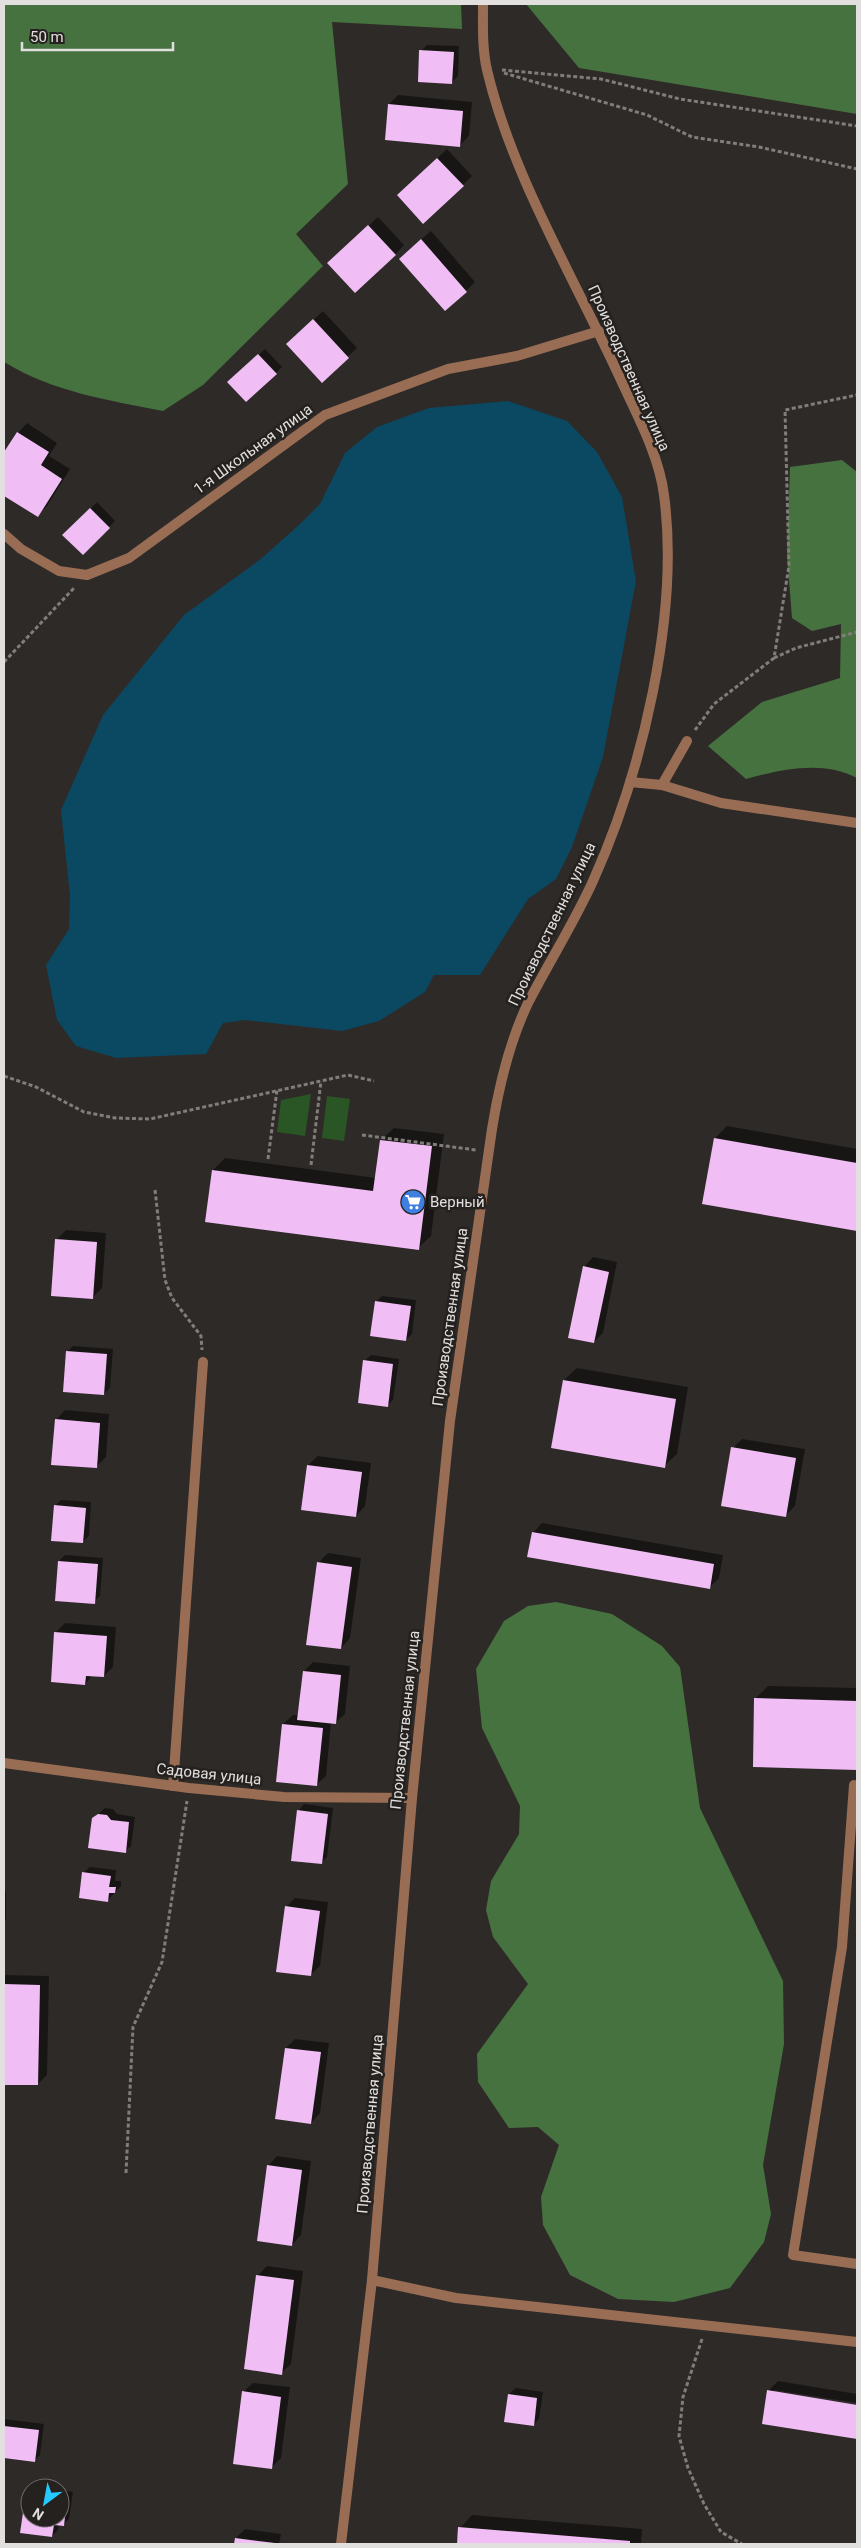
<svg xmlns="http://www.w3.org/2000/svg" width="861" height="2548" font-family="Roboto,sans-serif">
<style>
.green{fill:#2a5525}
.forest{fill:#467240}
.water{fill:#0b4862}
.shadow{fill:#0007}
.building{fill:#f0bef4}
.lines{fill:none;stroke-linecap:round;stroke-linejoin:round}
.path{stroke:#807d7b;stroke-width:3;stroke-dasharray:4 2.5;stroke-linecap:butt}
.service{stroke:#996d54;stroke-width:10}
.minor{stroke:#996d54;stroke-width:10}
.tertiary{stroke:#996d54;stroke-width:10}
.labels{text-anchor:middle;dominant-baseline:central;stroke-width:5;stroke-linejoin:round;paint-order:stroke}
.street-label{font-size:15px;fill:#e2e0df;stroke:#24211f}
.poi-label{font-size:15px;fill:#e2e0df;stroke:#24211f;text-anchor:start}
</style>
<rect width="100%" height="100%" fill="#2e2a28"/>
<g class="green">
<polygon points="311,1094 305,1136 277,1132 281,1100"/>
<polygon points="327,1096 350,1099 344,1141 322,1138"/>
</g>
<g class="forest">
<path d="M4 4H461L462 29 332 22 348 184 296 234 323 266 203 385 163 411C108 400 53 392 4 362Z"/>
<polygon points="526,4 857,4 857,114 579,68"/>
<path d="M842 460 857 472V778C823 760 782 769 746 779L708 746 762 702 840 678 841 624 812 631 792 618 787 555 790 467Z"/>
<polygon points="556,1602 612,1614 662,1646 680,1667 700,1808 783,1981 784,2044 763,2165 771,2214 764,2242 730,2288 674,2302 618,2299 570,2275 543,2225 541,2197 559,2145 538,2127 509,2128 478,2082 477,2054 528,1984 493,1937 486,1910 491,1881 519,1834 520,1806 482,1728 476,1669 504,1621 528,1606"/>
</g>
<polygon class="water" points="508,401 567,421 597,452 622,497 636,581 603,757 572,847 556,879 528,899 480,975 434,975 425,992 379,1021 342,1031 245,1020 223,1023 206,1054 116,1058 76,1046 57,1020 46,965 69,929 70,896 61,810 103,715 184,615 262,558 300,524 320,504 345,453 377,427 429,408"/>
<g class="shadow">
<polygon points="427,45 459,46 458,76 452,82 421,51"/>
<polygon points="398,95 472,102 469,136 460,145 389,104"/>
<polygon points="447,149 472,176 463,185 408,186"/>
<polygon points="378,217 404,245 395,255 338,254"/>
<polygon points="431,231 475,282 466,291 410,249"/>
<polygon points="323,311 357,348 322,381 297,335"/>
<polygon points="265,349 282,367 276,373 235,376"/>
<polygon points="27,423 57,443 49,456 70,469 47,506 38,515 4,494 4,455 18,433"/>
<polygon points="97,502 115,521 83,554 64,535"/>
<polygon points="727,1126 857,1149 857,1230 704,1203 715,1138"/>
<polygon points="394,1128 444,1134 431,1236 418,1248 206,1221 213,1170 225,1158 376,1178 381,1140"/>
<polygon points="66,1230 106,1233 102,1288 92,1298 56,1240"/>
<polygon points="593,1257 617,1262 603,1333 594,1342 584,1267"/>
<polygon points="382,1296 416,1300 412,1334 406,1340 376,1302"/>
<polygon points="73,1346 113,1349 110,1388 104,1394 67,1352"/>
<polygon points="371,1355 399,1359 393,1400 387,1406 364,1361"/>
<polygon points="577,1368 688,1387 677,1454 664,1466 553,1447 564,1380"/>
<polygon points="65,1410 109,1414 106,1457 96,1467 56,1420"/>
<polygon points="742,1439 805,1449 795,1506 785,1516 733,1448"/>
<polygon points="318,1456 371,1463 365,1506 356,1516 308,1465"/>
<polygon points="61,1500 91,1502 89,1536 82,1542 55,1506"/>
<polygon points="542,1523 723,1555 719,1578 710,1587 533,1533"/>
<polygon points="328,1553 361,1558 350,1638 341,1648 318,1563"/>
<polygon points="65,1555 103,1558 100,1596 94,1602 59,1561"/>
<polygon points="65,1623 116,1627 113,1667 104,1676 93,1675 85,1684 55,1633"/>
<polygon points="313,1662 350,1666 345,1714 335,1723 331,1722 326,1776 316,1785 277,1781 283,1724 293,1715 299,1715 304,1671"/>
<polygon points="768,1686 857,1688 857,1768 754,1766 756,1698"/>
<polygon points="304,1804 333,1808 327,1857 321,1863 298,1811"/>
<polygon points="105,1808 113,1809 117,1814 135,1817 131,1846 125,1852 93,1819"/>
<polygon points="90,1867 116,1870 115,1881 121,1881 121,1886 107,1901 83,1873"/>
<polygon points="4,1891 6,1891 6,1920 4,1922"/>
<polygon points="295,1898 328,1902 320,1966 310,1975 286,1907"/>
<polygon points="4,1975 49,1976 47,2075 38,2084 4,2083"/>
<polygon points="295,2039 329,2043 320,2113 311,2123 286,2048"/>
<polygon points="277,2156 311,2161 301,2235 292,2245 268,2166"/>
<polygon points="267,2266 303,2271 291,2364 281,2373 257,2276"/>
<polygon points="778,2381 857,2394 857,2403 774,2390 774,2392 857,2406 857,2438 763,2423 768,2391"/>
<polygon points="253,2383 290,2387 281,2458 271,2468 243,2392"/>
<polygon points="516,2388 543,2392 539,2419 533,2425 509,2394"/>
<polygon points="4,2419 44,2424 40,2455 34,2461 4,2457"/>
<polygon points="30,2490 30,2518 60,2518 60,2490 73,2492 69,2519 63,2525 59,2524 58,2530 52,2536 22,2532 27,2493"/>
<polygon points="472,2515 642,2529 641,2544 458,2544 460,2528"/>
<polygon points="245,2529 281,2534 279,2544 235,2544 236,2538"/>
</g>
<g class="building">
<polygon points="419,50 454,52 452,84 418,82"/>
<polygon points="388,104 463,111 460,147 385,140"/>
<polygon points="437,158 464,186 423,224 397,195"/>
<polygon points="368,225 396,255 355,293 327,263"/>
<polygon points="421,239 467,292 445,311 399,259"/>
<polygon points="313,319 349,358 322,383 286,344"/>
<polygon points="258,354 277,374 246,402 227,382"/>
<polygon points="17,432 49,452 41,465 62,479 38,517 4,496 4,452"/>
<polygon points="90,508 110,528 83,555 62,535"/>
<polygon points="714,1138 857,1163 857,1231 702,1204"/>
<polygon points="380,1140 432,1146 419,1250 205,1222 212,1170 373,1191"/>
<polygon points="55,1239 97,1242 93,1299 51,1296"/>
<polygon points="583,1266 609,1272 594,1343 568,1338"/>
<polygon points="375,1301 411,1306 406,1341 370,1336"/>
<polygon points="66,1351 107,1354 104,1395 63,1392"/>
<polygon points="363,1360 393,1364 388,1407 358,1403"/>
<polygon points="563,1380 676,1399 665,1468 551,1448"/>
<polygon points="55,1419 100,1423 97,1468 51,1465"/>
<polygon points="731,1447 796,1458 786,1517 721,1506"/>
<polygon points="307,1465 362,1472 356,1517 301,1510"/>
<polygon points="54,1505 86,1508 83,1543 51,1541"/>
<polygon points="532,1532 714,1564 710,1589 527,1557"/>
<polygon points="58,1561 98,1564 95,1604 55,1601"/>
<polygon points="317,1562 352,1567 341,1649 306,1645"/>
<polygon points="54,1632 107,1636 104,1677 86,1676 85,1685 51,1682"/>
<polygon points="303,1671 341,1675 336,1724 297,1720"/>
<polygon points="754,1698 857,1701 857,1770 753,1767"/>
<polygon points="282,1724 323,1728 317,1786 276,1782"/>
<polygon points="297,1810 328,1814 322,1864 291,1861"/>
<polygon points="98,1814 107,1815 111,1820 129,1822 126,1853 88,1848 92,1818"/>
<polygon points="82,1872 111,1876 109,1887 116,1887 115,1893 109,1893 108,1902 79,1898"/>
<polygon points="285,1906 320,1911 311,1976 276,1972"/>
<polygon points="4,1984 40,1985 38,2085 4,2085"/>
<polygon points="285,2048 321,2052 311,2124 275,2119"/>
<polygon points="267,2165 302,2170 292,2246 257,2241"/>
<polygon points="256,2275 294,2280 282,2375 244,2369"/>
<polygon points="767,2390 857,2405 857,2439 762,2424"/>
<polygon points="242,2391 281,2397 272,2469 233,2464"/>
<polygon points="508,2394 537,2398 534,2426 504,2422"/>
<polygon points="4,2426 39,2430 35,2462 4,2458"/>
<polygon points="26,2492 30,2493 30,2518 60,2518 60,2497 67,2498 64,2526 54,2525 52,2537 20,2533"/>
<polygon points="458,2527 630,2541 630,2544 457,2544"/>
<polygon points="235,2538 275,2543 275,2544 234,2544"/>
</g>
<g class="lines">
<g class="path">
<polyline points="502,70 601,79 680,99 857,126"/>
<polyline points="504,73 647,115 692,137 759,147 857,169"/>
<polyline points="774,658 796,648 857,632"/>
<polyline points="4,662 74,588"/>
<polyline points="695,730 714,704 774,658 789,566 785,410 857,395"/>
<polyline points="4,1076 36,1087 84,1112 115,1118 150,1119 348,1075 374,1081"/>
<polyline points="362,1135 476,1150"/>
<polyline points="268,1159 277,1090"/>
<polyline points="311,1165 321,1081"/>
<polyline points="155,1190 165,1280 172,1298 201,1336 202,1350"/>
<polyline points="126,2173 133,2027 162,1962 187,1801"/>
<polyline points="702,2339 683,2397 679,2436 688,2468 704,2504 721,2532 742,2544"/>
</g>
<g class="service">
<polyline points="630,782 662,785 687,741"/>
<polyline points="662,785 721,803 857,823"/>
<polyline points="854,1785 842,1947 793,2255 857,2264"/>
<polyline points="173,1786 203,1362"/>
<polyline points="372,2280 456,2298 857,2342"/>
</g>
<g class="minor">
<polyline points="4,534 21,549 59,571 87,575 129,558 325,415 448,369 517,356 599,331"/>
<polyline points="4,1763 189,1788 284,1797 412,1798"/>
</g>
<path class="tertiary" d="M341 2544 372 2280 412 1798 450 1421 492 1129C499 1085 509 1043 528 1003 549 962 574 923 593 881 642 772 680 614 664 495 659 455 637 415 620 378 575 279 512 176 487 70 482 48 483 26 483 4"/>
</g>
<defs>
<symbol id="supermarket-disc" viewBox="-11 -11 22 22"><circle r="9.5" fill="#3f7fe0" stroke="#24211f"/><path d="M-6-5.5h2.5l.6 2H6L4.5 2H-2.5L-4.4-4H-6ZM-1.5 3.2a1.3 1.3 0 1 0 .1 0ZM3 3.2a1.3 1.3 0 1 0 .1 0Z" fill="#fff"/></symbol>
</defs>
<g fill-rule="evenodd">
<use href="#supermarket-disc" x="399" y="1188" width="28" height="28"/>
</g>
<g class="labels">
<g class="street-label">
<text transform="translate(629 368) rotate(66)">Производственная улица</text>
<text transform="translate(253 449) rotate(-36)">1-я Школьная улица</text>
<text transform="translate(552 924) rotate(-64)">Производственная улица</text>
<text transform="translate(450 1317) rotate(-82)">Производственная улица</text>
<text transform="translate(405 1720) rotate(-84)">Производственная улица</text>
<text transform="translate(209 1774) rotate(6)">Садовая улица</text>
<text transform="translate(370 2124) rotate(-85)">Производственная улица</text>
</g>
<g class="poi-label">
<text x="430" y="1202">Верный</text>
</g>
</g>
<rect width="861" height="2548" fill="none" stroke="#e2e0df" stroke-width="10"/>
<g transform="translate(45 2503) rotate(212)"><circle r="24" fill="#24211f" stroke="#706d6c"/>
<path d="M0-4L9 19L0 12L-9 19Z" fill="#25c9fe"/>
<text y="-8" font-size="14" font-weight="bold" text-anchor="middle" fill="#e2e0df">N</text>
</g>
<path d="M22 42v8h151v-8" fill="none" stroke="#e2e0df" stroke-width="2.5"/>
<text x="30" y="42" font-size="15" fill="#e2e0df" stroke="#24211f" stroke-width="4" paint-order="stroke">50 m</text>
</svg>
